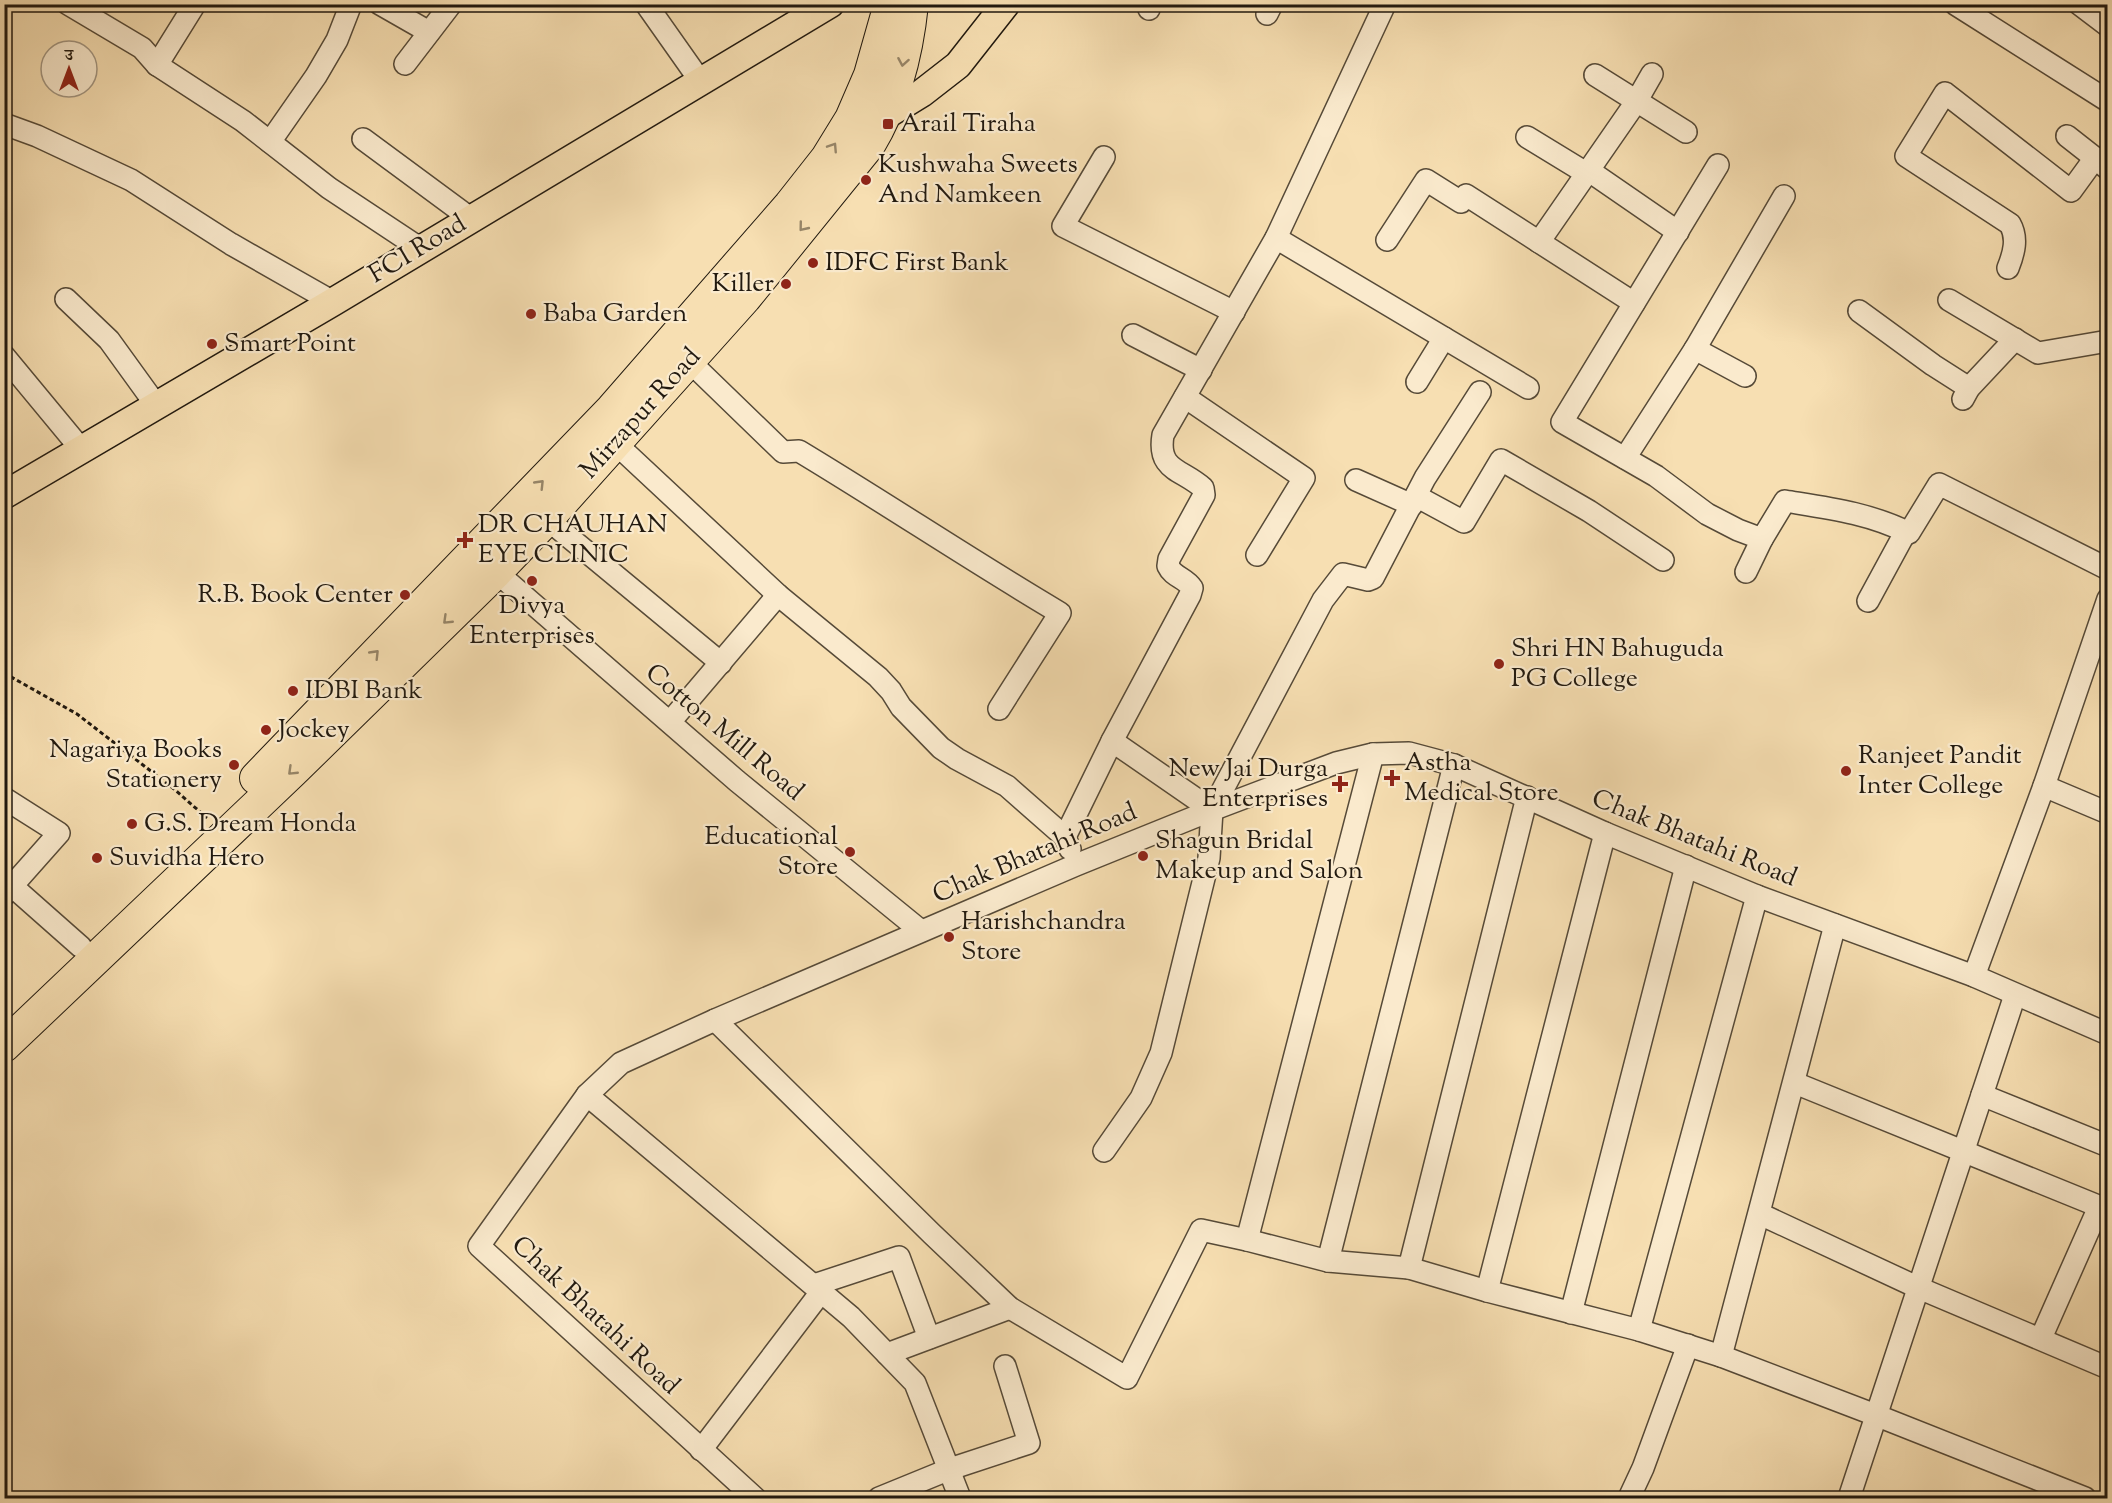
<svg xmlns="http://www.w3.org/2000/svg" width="2112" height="1503" font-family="'Sorts Mill Goudy','Noto Serif Devanagari',serif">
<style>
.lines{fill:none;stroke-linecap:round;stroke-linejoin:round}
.minor-casing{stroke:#564a38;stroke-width:24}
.major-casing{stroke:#21190f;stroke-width:30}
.highway-casing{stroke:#21190f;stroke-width:34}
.path{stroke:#21190f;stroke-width:3;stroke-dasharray:4.5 3;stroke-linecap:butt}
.minor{stroke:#faeacd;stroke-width:21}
.major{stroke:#f7dfb2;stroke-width:27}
.highway{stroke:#f7dfb2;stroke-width:32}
.oneway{stroke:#978669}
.poi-dot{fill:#8f2418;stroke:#faeacd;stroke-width:2}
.labels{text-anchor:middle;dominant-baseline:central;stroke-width:4.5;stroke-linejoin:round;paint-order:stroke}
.poi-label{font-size:26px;fill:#21190f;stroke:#faeacd;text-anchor:start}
.street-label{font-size:26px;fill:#21190f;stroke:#faeacd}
</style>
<rect width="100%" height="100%" fill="#f7dfb2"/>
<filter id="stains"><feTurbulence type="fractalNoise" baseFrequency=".00333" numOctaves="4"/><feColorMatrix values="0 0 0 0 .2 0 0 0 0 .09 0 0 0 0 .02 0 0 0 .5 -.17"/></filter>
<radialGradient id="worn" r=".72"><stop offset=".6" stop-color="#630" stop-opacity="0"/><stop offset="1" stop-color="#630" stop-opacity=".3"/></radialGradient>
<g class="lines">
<defs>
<g id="minor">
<polyline points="68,4 142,48 157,65 243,121 329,188 421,249"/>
<polyline points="380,4 429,32"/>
<polyline points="646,4 701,82"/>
<polyline points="1147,4 1149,9"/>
<polyline points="1955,4 2108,101"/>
<polyline points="2079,4 2108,26"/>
<polyline points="1267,14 1272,4"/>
<polyline points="405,64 451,4"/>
<polyline points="157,65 195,4"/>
<polyline points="1595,75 1686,132"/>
<polyline points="4,124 37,136 131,180 231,244 333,302"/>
<polyline points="2067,136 2095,158"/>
<polyline points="1527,137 1586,173"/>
<polyline points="363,139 470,218"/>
<polyline points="270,142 316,76 337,40 351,4"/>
<polyline points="1104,157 1063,226 1234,312"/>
<path d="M1718 165 1562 422 1656 476 1707 514 1738 530 1762 539 1785 501C1828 508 1869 513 1909 533L1939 484 2108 569"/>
<polyline points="1588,170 1678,232"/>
<polyline points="1276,238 1528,388"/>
<polyline points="1387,240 1426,180 1461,202 1466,195 1634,303"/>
<polyline points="1539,242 1636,102 1652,74"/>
<path d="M2008 268C2014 253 2018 238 2010 224L1906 156 1945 93 2071 191 2095 158 2108 169"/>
<polyline points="66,299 109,340 156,405"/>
<polyline points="1949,300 2038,353 2108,341"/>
<polyline points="1859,311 1933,365 1969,388"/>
<polyline points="1133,335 1201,370"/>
<polyline points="1695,349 1784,196"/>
<polyline points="4,356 81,449"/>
<path d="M689 361 783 452 799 451C887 504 972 561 1060 613L999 709"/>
<polyline points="1417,382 1444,338"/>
<polyline points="1185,397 1304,478 1257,555"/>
<polyline points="1963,399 1969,388 2015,339"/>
<polyline points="614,442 778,595 878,677 891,691 901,707 941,748 957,759 1007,786 1065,837 1070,849"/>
<polyline points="1625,458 1695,349 1745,376"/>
<polyline points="1356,480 1412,505"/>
<polyline points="1416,496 1464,522 1501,460 1589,511 1663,560"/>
<polyline points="547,519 721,663"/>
<polyline points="486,563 737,781 921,931"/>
<polyline points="1746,572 1762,539"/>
<polyline points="1868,601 1906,531"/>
<polyline points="670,722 778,595"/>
<polyline points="1112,741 1212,810"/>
<polyline points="1373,754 1247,1240 1328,1261 1409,1268 1487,1291 1639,1330 1721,1356 1835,925"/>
<polyline points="2044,786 2108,813"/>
<polyline points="4,798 59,833 4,895"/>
<path d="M1065 837 1112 741 1190 595 1192 588C1186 578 1173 577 1168 566L1169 559 1204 495 1203 488C1182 469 1157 471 1163 435L1276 238 1385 4"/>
<polyline points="12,886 81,947"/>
<polyline points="1974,976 2044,786 2108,599"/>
<polyline points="715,1020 932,1234 1010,1308 1127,1378 1201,1230 1247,1240"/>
<polyline points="1795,1083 2108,1210"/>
<polyline points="587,1095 851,1317 915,1383 960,1498"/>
<polyline points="1982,1095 2108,1146"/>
<polyline points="1104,1151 1141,1098 1161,1053 1209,858 1212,810 1323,600 1343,574 1368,580 1373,578 1425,478 1480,392"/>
<polyline points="1760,1214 1919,1288 2108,1368"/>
<polyline points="1328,1261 1454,765"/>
<polyline points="1409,1268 1527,797"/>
<polyline points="814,1285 899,1257 929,1338"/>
<polyline points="1487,1291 1605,833"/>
<polyline points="1571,1313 1686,866"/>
<polyline points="1639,1330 1757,896"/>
<polyline points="2041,1338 2099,1207"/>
<polyline points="887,1354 1010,1308"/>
<polyline points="1721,1356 1878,1416 2085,1498"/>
<polyline points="701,1450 821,1292"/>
<polyline points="755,1498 479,1246 587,1095 621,1063 715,1020 1076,865 1212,810 1336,763 1373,754 1409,753 1454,765 1605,833 1757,896 1974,976 2108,1034"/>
<polyline points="879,1498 950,1469 1029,1443 1005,1366"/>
<polyline points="1629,1498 1643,1468 1688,1345"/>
<polyline points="1849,1498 2015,995"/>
</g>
<g id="major">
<polyline points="883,117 922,93 958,65 1006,4"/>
<polyline points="4,495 333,302 830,4"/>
</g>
<g id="highway">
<polyline points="256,778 612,409 790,205 827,158 851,119 870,75 887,15 888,4"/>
<path d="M4 1046 293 771 496 572 547 519 745 298 869 145C895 102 907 54 912 4"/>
</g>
</defs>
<use href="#minor" class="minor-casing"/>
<use href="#major" class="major-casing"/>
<use href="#highway" class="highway-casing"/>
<polyline class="path" points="4,673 77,714 174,789 207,818"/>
<use href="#minor" class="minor"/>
<use href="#major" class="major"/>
<use href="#highway" class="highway"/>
</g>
<defs><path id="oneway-chevron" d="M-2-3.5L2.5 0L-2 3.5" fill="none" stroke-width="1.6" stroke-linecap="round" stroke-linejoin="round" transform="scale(1.5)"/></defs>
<g class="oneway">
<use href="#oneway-chevron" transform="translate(903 62) rotate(100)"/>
<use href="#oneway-chevron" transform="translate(833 147) rotate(-57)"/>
<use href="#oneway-chevron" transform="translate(803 227) rotate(129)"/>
<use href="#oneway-chevron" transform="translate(540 484) rotate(-46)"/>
<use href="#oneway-chevron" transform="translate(447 620) rotate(136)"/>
<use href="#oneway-chevron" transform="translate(375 654) rotate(-46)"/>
<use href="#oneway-chevron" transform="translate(292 771) rotate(136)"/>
</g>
<g class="poi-dot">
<rect x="882" y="118" width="12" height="12" rx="3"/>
<circle cx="866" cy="180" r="6"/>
<circle cx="813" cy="263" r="6"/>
<circle cx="786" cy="284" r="6"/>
<circle cx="531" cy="314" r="6"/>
<circle cx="212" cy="344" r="6"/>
<path d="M462 531h6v6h6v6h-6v6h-6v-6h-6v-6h6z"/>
<circle cx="532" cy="581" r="6"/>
<circle cx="405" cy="595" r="6"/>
<circle cx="1499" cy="664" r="6"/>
<circle cx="293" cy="691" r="6"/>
<circle cx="266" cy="730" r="6"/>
<circle cx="234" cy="765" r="6"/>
<circle cx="1846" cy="771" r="6"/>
<path d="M1389 769h6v6h6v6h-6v6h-6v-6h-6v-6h6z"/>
<path d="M1337 775h6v6h6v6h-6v6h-6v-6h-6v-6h6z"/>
<circle cx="132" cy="824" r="6"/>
<circle cx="850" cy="852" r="6"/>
<circle cx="1143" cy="856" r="6"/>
<circle cx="97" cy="858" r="6"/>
<circle cx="949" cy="937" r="6"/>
</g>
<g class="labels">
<g class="poi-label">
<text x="900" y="124">Arail Tiraha</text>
<text x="878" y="165">Kushwaha Sweets<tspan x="878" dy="30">And Namkeen</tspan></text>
<text x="825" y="263">IDFC First Bank</text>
<text x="774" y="284" text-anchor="end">Killer</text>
<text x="543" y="314">Baba Garden</text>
<text x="224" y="344">Smart Point</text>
<text x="478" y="525">DR CHAUHAN<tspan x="478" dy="30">EYE CLINIC</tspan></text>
<text x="393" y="595" text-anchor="end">R.B. Book Center</text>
<text x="532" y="606" text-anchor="middle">Divya<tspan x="532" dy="30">Enterprises</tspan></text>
<text x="1511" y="649">Shri HN Bahuguda<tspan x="1511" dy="30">PG College</tspan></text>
<text x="305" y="691">IDBI Bank</text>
<text x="278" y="730">Jockey</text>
<text x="222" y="750" text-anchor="end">Nagariya Books<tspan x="222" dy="30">Stationery</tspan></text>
<text x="1858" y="756">Ranjeet Pandit<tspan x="1858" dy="30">Inter College</tspan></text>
<text x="1404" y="763">Astha<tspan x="1404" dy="30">Medical Store</tspan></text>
<text x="1328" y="769" text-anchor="end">New Jai Durga<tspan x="1328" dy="30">Enterprises</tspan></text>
<text x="144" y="824">G.S. Dream Honda</text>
<text x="838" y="837" text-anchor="end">Educational<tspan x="838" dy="30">Store</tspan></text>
<text x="1155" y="841">Shagun Bridal<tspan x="1155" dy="30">Makeup and Salon</tspan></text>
<text x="109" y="858">Suvidha Hero</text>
<text x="961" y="922">Harishchandra<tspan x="961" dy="30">Store</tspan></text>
</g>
<g class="street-label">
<text transform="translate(418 250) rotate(-31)">FCI Road</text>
<text transform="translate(641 414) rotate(-48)">Mirzapur Road</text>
<text transform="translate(724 733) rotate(40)">Cotton Mill Road</text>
<text transform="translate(1694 839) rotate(22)">Chak Bhatahi Road</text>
<text transform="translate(1035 854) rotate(-23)">Chak Bhatahi Road</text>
<text transform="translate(595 1316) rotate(43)">Chak Bhatahi Road</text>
</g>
</g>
<rect width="2112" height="1503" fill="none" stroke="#f7dfb2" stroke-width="24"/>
<rect x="6" y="6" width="2100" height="1491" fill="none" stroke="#21190f" stroke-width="3"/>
<rect x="12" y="12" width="2088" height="1479" fill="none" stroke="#21190f" stroke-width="1.5"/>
<g transform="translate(69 69)"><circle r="28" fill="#faeacd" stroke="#a39681" stroke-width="1.5"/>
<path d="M0-4.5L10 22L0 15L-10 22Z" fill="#8f2418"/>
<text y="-9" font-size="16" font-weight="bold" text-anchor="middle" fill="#21190f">उ</text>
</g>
<rect width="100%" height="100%" filter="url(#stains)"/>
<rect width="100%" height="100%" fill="url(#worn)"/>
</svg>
